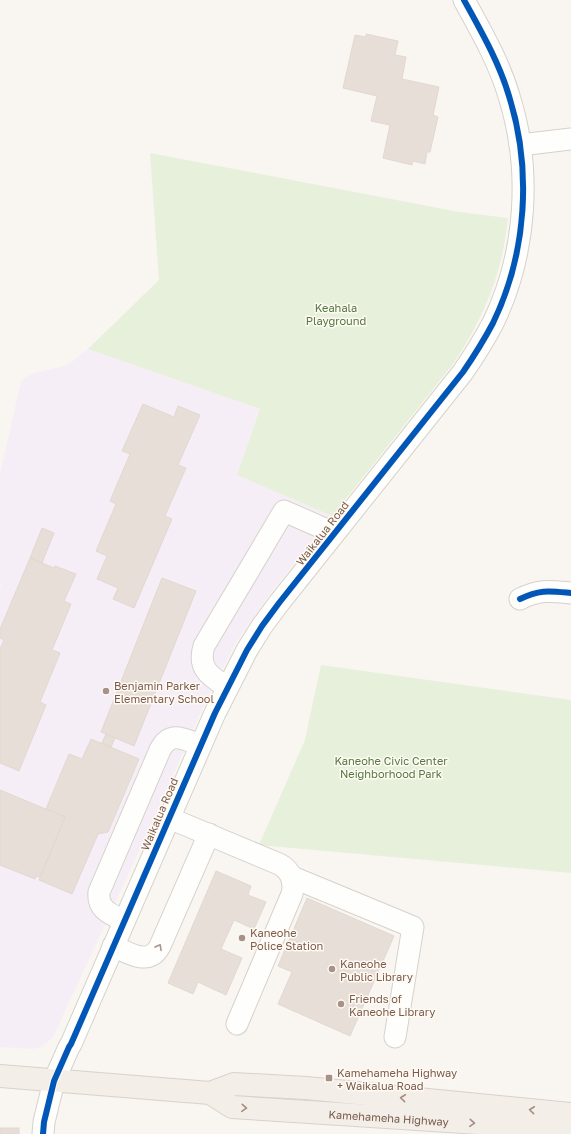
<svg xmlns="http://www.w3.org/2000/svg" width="571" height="1134" font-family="'Golos Text',sans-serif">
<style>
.education{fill:#f6eef6}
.green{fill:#e7f0db}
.building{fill:#e6ded7;stroke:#e2d8d2}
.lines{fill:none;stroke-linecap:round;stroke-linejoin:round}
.minor-casing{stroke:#d7d1cb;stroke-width:23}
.major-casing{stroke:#dad1cc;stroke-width:24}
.minor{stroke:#fefefd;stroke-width:21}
.major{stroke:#f3eee8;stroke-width:22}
.cycleway-casing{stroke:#fffaf3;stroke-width:8}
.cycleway{stroke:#0057b8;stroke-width:6}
.oneway{stroke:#a8958b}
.oneway2{stroke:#a48f83}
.poi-dot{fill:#a69286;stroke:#fffaf3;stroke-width:1.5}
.labels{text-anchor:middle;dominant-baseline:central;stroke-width:3;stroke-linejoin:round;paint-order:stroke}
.park-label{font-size:11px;fill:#537a41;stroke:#fffaf3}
.street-label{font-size:11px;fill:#7a5c4d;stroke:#fffaf3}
.poi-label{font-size:11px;fill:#7a5c4d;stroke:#fffaf3;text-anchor:start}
</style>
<rect width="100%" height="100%" fill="#f9f5f0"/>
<polygon class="education" points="88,349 260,409 237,475 332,516 269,595 236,643 203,707 152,823 53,1037 43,1046 33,1049 0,1047 0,590 1,586 0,583 0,474 21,381 31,374 68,365"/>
<g class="green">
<path d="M150 153 459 212 508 218C502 275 484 317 453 364L332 516 237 475 260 409 88 349 159 280Z"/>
<polygon points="321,665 571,700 571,873 259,845 305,740"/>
</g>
<g class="building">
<polygon points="366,34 398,41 395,55 406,57 402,79 439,87 433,115 438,117 430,152 427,152 425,164 413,161 412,165 383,158 390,125 371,121 377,96 343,88 355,35 366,37"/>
<polygon points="143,404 174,417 178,406 200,415 178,465 186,468 165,516 172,519 134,608 113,599 118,588 97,579 107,556 96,551 116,504 110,501 130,454 122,451"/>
<polygon points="42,528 54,533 42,563 30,558"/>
<polygon points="30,558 54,568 55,566 76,574 64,601 71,604 52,650 60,653 40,702 46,705 19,771 0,763 0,649 4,640 0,638 0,629"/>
<polygon points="162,578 196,591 134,746 101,732"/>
<polygon points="106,734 115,738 111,747 102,743"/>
<polygon points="91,739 139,759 108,832 98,834 72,894 39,880 65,817 46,809 69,754 82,759"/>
<polygon points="0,790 65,817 40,877 36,876 35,879 0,865"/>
<polygon points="216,871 251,886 248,895 266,902 254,929 234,920 221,949 242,958 226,995 198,982 193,994 168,983"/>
<polygon points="307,898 394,936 350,1036 278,1004 292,972 278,966"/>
<rect x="0" y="1128" width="19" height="6"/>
</g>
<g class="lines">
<defs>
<g id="minor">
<polyline points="520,145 571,139"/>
<path d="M520 599C540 589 550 591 571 593"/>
<path d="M227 687C211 677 197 669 204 646L284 511 334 533"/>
<path d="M169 818 279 864C291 870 295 881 292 894L237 1024"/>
<polyline points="292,877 413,927 395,1037"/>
<path d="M124 921C111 914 97 910 99 892L160 750C170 730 184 739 200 745"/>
<path d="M113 946C129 953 149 967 160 946L209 834"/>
<path d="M43 1134 44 1122 54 1081 69 1047 71 1044 215 713 247 650 262 626 279 603 463 372C474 356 484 340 493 323 527 253 532 169 509 96 499 62 481 31 464 0"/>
</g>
<g id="major">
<polyline points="0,1076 210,1093 234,1084 306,1088 571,1114"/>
<path id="s1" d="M210 1093 232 1107 571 1129"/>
</g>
</defs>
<use href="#minor" class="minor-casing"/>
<use href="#major" class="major-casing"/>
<use href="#minor" class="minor"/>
<use href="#major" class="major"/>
<defs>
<g id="cycleway">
<path d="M520 599C540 589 550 591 571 593"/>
<path d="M43 1134 44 1122 54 1081 69 1047 71 1044 215 713 247 650 262 626 279 603 463 372C474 356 484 340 493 323 527 253 532 169 509 96 499 62 481 31 464 0"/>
</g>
</defs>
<use href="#cycleway" class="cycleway-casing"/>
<use href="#cycleway" class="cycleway"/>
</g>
<defs><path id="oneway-chevron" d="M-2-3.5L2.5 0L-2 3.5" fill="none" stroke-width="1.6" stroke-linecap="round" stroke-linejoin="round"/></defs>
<use class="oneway" href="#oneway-chevron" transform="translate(159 947) rotate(-61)"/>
<g class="oneway2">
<use href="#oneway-chevron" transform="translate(403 1098) rotate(-174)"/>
<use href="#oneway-chevron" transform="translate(244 1108) rotate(4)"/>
<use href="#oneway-chevron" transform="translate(532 1110) rotate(-174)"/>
<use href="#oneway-chevron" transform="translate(472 1123) rotate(4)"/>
</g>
<g class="poi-dot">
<circle cx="106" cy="691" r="4"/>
<circle cx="242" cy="938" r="4"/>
<circle cx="332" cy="969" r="4"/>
<circle cx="341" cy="1004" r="4"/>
<rect x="325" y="1074" width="8" height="8" rx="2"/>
</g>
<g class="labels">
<g class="park-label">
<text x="336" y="307">Keahala<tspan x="336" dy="13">Playground</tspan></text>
<text x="391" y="760">Kaneohe Civic Center<tspan x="391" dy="13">Neighborhood Park</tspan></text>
</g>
<g class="street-label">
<text transform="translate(322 533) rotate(-52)">Waikalua Road</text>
<text transform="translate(159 814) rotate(-67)">Waikalua Road</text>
<text stroke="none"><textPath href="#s1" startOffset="183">Kamehameha Highway</textPath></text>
</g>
<g class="poi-label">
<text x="114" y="685">Benjamin Parker<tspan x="114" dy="13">Elementary School</tspan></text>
<text x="250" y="932">Kaneohe<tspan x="250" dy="13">Police Station</tspan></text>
<text x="340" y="963">Kaneohe<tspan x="340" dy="13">Public Library</tspan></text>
<text x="349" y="998">Friends of<tspan x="349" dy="13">Kaneohe Library</tspan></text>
<text x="337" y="1072">Kamehameha Highway<tspan x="337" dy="13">+ Waikalua Road</tspan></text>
</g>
</g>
</svg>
